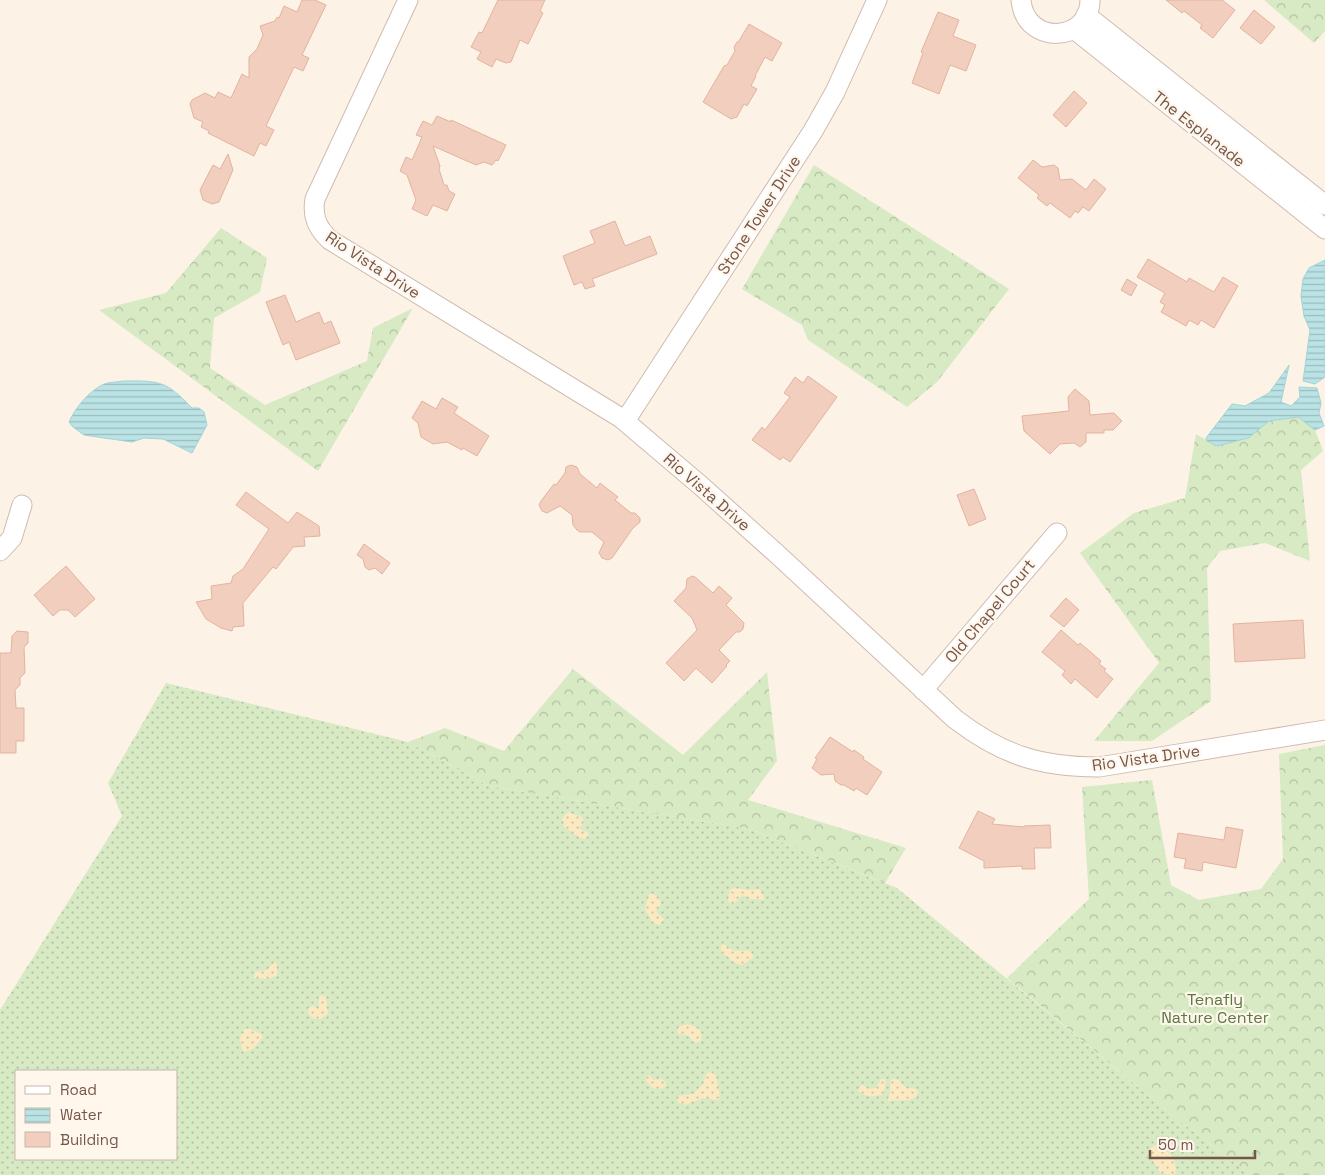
<svg xmlns="http://www.w3.org/2000/svg" width="1325" height="1175" font-family="'Space Grotesk',sans-serif">
<style>
.grass{fill:url(#grass-dots);fill-rule:evenodd}
.forest{fill:url(#forest-crowns)}
.sand{fill:url(#sand-dots)}
.water{fill:url(#water-rules);stroke:#a1d4d7}
.building{fill:#f1cebe;stroke:#e4b39e}
.lines{fill:none;stroke-linecap:round;stroke-linejoin:round}
.minor-casing{stroke:#d0bbaf;stroke-width:21}
.minor{stroke:#fff;stroke-width:19}
.labels{text-anchor:middle;dominant-baseline:central;stroke-width:4.5;stroke-linejoin:round;paint-order:stroke}
.street-label{font-size:16px;fill:#75564b;stroke:#fff6ec}
.park-label{font-size:16px;fill:#587b42;stroke:#fff6ec}
</style>
<defs>
<pattern id="grass-dots" width="8" height="8" patternUnits="userSpaceOnUse" patternTransform="scale(1.25)"><rect width="8" height="8" fill="#d7eac4"/><path d="M2 2h.1M6 6h.1" fill="none" stroke="#b3c0a1" stroke-width="1.8" stroke-linecap="round"/></pattern>
<pattern id="forest-crowns" width="20" height="18" patternUnits="userSpaceOnUse" patternTransform="scale(1.25)"><rect width="20" height="18" fill="#d7eac4"/><path d="M2 6a3 3 0 1 1 6 0M12 15a3 3 0 1 1 6 0" fill="none" stroke="#b3c0a1"/></pattern>
<pattern id="sand-dots" width="8" height="8" patternUnits="userSpaceOnUse" patternTransform="scale(1.25)"><rect width="8" height="8" fill="#fbe9c1"/><path d="M2 2h.1M6 6h.1" fill="none" stroke="#d0c09f" stroke-width="1.8" stroke-linecap="round"/></pattern>
<pattern id="water-rules" width="6" height="5" patternUnits="userSpaceOnUse" patternTransform="scale(1.25)"><rect width="6" height="5" fill="#bae3e6"/><path d="M0 2.5h6" fill="none" stroke="#9cbbbc"/></pattern>
</defs>
<rect width="100%" height="100%" fill="#fcf2e6"/>
<path class="grass" d="M166 683 408 742 489 786 749 829 897 888 1172 1115 1251 1175H0V1010L122 816 108 783ZM16 1071H176V1159H16Z"/>
<g class="forest">
<polygon points="1264,0 1325,0 1325,31 1314,43"/>
<polygon points="814,165 1009,289 937,382 907,407 808,340 802,325 742,289"/>
<polygon points="221,228 267,258 260,292 214,318 210,368 265,405 367,361 373,328 413,308 318,471 99,310 166,293"/>
<polygon points="1298,417 1315,430 1323,451 1301,470 1310,561 1265,543 1220,551 1207,568 1211,701 1152,741 1094,741 1159,663 1080,553 1134,513 1185,498 1196,434 1217,446 1248,438 1269,421"/>
<polygon points="573,669 683,755 767,672 777,761 748,800 906,848 885,883 749,829 489,786 408,742 445,728 504,751"/>
<polygon points="1325,745 1325,1175 1251,1175 1172,1115 1007,978 1089,899 1082,787 1152,780 1171,885 1199,900 1261,889 1283,859 1279,754"/>
</g>
<g class="sand">
<polygon points="568,812 582,817 584,823 579,828 588,833 588,837 584,839 580,838 564,827 562,819"/>
<polygon points="734,888 750,890 759,889 764,896 764,900 751,899 742,895 736,902 731,904 728,901 728,896 730,890"/>
<polygon points="650,894 654,894 661,901 660,906 656,910 657,913 664,919 660,925 653,923 645,909 648,896"/>
<path d="M724 944C736 955 738 949 750 951L753 954V958L742 965 735 963 721 952V945Z"/>
<polygon points="274,962 277,963 277,976 265,979 254,978 255,972 267,970"/>
<polygon points="322,995 326,997 328,1013 321,1019 315,1019 309,1015 308,1009 312,1006 319,1008 319,997"/>
<path d="M683 1025C694 1024 704 1028 701 1041L696 1043 687 1035 678 1034 677 1028Z"/>
<polygon points="248,1028 261,1034 263,1037 253,1049 244,1052 242,1050 240,1038 244,1030"/>
<path d="M712 1071 716 1075C716 1084 721 1092 719 1100L703 1098 686 1105 679 1103 677 1100 678 1096 693 1094 702 1085 707 1073Z"/>
<path d="M650 1075 653 1080 661 1079 664 1080 666 1084 665 1087C656 1091 651 1089 646 1080V1076Z"/>
<path d="M881 1079H885L886 1082 883 1094C875 1098 864 1097 858 1091L860 1086 863 1085 870 1089 876 1088Z"/>
<polygon points="893,1079 899,1080 905,1087 916,1089 918,1092 916,1097 909,1100 888,1101 887,1099 890,1094 891,1080"/>
<path d="M1155 1146C1168 1148 1179 1161 1175 1175L1161 1174 1149 1154 1151 1148Z"/>
</g>
<g class="water">
<polygon points="1325,260 1325,377 1315,384 1303,381 1310,330 1304,316 1301,296 1303,279 1309,268"/>
<polygon points="1289,365 1281,402 1291,406 1300,397 1299,387 1317,388 1321,403 1319,413 1324,426 1315,430 1298,417 1269,421 1248,438 1217,446 1207,441 1206,438 1232,404 1245,406 1269,393"/>
<path d="M124 381C137 381 152 380 164 385 175 390 184 400 192 408H199L204 412 207 425 192 453 163 439 144 438 132 442 84 435 73 427 69 422C75 408 89 391 104 384 110 382 118 382 124 381Z"/>
</g>
<g class="building">
<polygon points="302,0 315,0 326,5 302,55 309,58 303,71 294,67 266,126 274,130 266,146 260,143 254,156 208,133 209,131 201,127 203,122 194,118 190,104 192,100 205,93 215,98 218,92 231,98 242,74 249,78 249,57 257,49 263,35 260,26 275,21 277,17 279,18 284,6 297,12"/>
<polygon points="498,0 545,0 540,11 543,13 528,44 520,40 511,62 506,63 496,59 492,67 477,59 481,52 471,47 479,32 482,33"/>
<polygon points="1166,0 1222,0 1235,10 1213,38 1200,28 1202,25 1184,11 1182,13"/>
<polygon points="1254,10 1275,27 1261,44 1240,28"/>
<polygon points="938,12 959,20 953,36 976,45 966,71 950,65 939,94 912,83 923,53 921,52"/>
<polygon points="749,24 782,43 772,61 765,57 755,76 756,76 751,86 757,89 747,106 744,104 737,117 731,119 703,102 724,66 727,65 735,51 734,47 737,42 739,41"/>
<polygon points="1074,91 1087,103 1066,127 1053,115"/>
<polygon points="437,116 451,122 451,120 506,145 498,161 496,160 492,165 484,162 476,165 433,146 440,166 439,169 444,185 447,185 449,191 455,194 447,211 433,205 427,216 412,209 416,200 407,175 400,171 406,157 412,160 422,137 416,135 423,121 432,125"/>
<polygon points="228,154 233,170 219,202 212,204 203,200 200,190 213,165 220,169"/>
<polygon points="1033,160 1042,167 1054,165 1058,168 1060,180 1072,179 1086,190 1094,179 1106,189 1089,211 1083,207 1078,213 1075,211 1070,218 1050,203 1047,206 1037,198 1039,195 1018,178"/>
<polygon points="615,221 625,246 650,236 657,254 592,279 595,286 585,289 582,282 574,285 563,256 595,243 590,231"/>
<polygon points="1148,259 1187,282 1189,278 1214,292 1223,277 1238,286 1214,328 1201,320 1198,325 1189,320 1186,326 1161,312 1165,305 1160,302 1165,293 1137,277"/>
<polygon points="1127,279 1137,285 1131,296 1121,290"/>
<polygon points="285,295 296,322 319,312 324,324 331,321 340,343 296,360 289,342 283,345 266,302"/>
<polygon points="808,376 837,397 790,462 783,457 780,460 752,440 762,427 765,430 790,397 784,393 795,377 803,383"/>
<polygon points="1075,389 1089,401 1090,415 1114,413 1122,421 1113,430 1104,430 1104,433 1086,433 1086,442 1080,447 1074,443 1060,444 1050,454 1024,431 1022,416 1069,411 1068,397"/>
<polygon points="442,398 458,407 454,413 489,436 477,456 463,448 462,450 447,442 433,444 421,437 418,423 412,418 422,401 436,409"/>
<polygon points="571,465 577,467 580,474 597,488 600,483 618,497 615,500 631,513 635,513 640,518 640,522 633,528 612,558 608,560 602,558 599,553 604,542 592,532 580,532 577,530 573,525 572,515 560,506 547,513 542,511 539,505 541,501 554,484 556,485 565,473 566,467"/>
<polygon points="974,489 986,519 969,526 957,495"/>
<polygon points="246,492 288,523 297,512 319,526 320,536 304,537 305,546 293,547 276,569 273,567 243,603 244,626 233,627 232,631 221,628 206,619 196,602 212,599 211,586 231,583 233,576 243,569 269,529 236,505"/>
<polygon points="364,544 390,563 382,574 375,568 369,570 365,567 363,559 357,555"/>
<polygon points="66,566 95,599 75,617 68,610 60,610 53,616 34,595"/>
<polygon points="692,576 695,577 713,593 719,586 732,598 726,605 744,623 743,629 740,632 736,632 719,650 730,661 726,665 727,666 712,683 696,668 684,681 666,663 697,630 692,618 674,601 686,588 687,579"/>
<polygon points="1066,598 1079,610 1064,627 1050,616"/>
<polygon points="1303,620 1305,658 1235,662 1233,624"/>
<polygon points="1061,630 1078,645 1080,643 1101,661 1099,664 1106,669 1104,671 1113,679 1097,698 1075,679 1071,684 1062,675 1065,671 1042,652"/>
<polygon points="17,631 28,632 28,643 24,647 25,673 20,678 20,685 15,690 16,708 24,708 24,741 16,741 16,753 0,753 0,653 11,653 12,636"/>
<polygon points="830,737 853,752 854,750 864,757 863,759 882,772 867,795 856,788 854,791 844,785 841,785 835,781 834,774 821,775 812,768 817,759 815,758"/>
<polygon points="978,811 995,819 992,824 1024,827 1024,826 1050,825 1051,848 1034,848 1035,869 1022,869 1022,866 984,868 984,861 959,848"/>
<polygon points="1226,827 1243,830 1236,868 1203,862 1202,871 1184,868 1186,859 1174,857 1178,833 1224,840"/>
</g>
<g class="lines">
<defs>
<g id="minor">
<path d="M408 0 315 199C312 216 317 228 330 240L621 418 700 485 777 554 955 719C1002 755 1040 767 1099 767L1325 730"/>
<path d="M1021 0C1025 46 1090 43 1090 0"/>
<polyline points="1086,15 1325,205"/>
<polyline points="1074,29 1325,229"/>
<polyline points="625,421 813,131 835,92 877,0"/>
<polyline points="0,551 12,538 22,505"/>
<polyline points="923,690 1057,533"/>
</g>
</defs>
<use href="#minor" class="minor-casing"/>
<use href="#minor" class="minor"/>
</g>
<g class="labels">
<g class="street-label">
<text transform="translate(1199 129) rotate(38)">The Esplanade</text>
<text transform="translate(759 215) rotate(-57)">Stone Tower Drive</text>
<text transform="translate(373 265) rotate(33)">Rio Vista Drive</text>
<text transform="translate(707 492) rotate(41)">Rio Vista Drive</text>
<text transform="translate(990 611) rotate(-50)">Old Chapel Court</text>
<text transform="translate(1146 758) rotate(-8)">Rio Vista Drive</text>
</g>
<g class="park-label">
<text x="1215" y="999">Tenafly<tspan x="1215" dy="18">Nature Center</tspan></text>
</g>
</g>
<rect x="15" y="1070" width="162" height="90" fill="#fff6ec" stroke="#c8b6ac"/>
<rect x="25" y="1086" width="25" height="8" fill="#ffffff" stroke="#c8b6ac"/>
<text x="60" y="1095" font-size="15" fill="#75564b">Road</text>
<rect x="25" y="1108" width="25" height="15" fill="url(#water-rules)" stroke="#c8b6ac"/>
<text x="60" y="1120" font-size="15" fill="#75564b">Water</text>
<rect x="25" y="1132" width="25" height="15" fill="#f1cebe" stroke="#c8b6ac"/>
<text x="60" y="1145" font-size="15" fill="#75564b">Building</text>
<path d="M1150 1150v8h105v-8" fill="none" stroke="#75564b" stroke-width="2.5"/>
<text x="1158" y="1150" font-size="15" fill="#75564b" stroke="#fff6ec" stroke-width="4" paint-order="stroke">50 m</text>
</svg>
